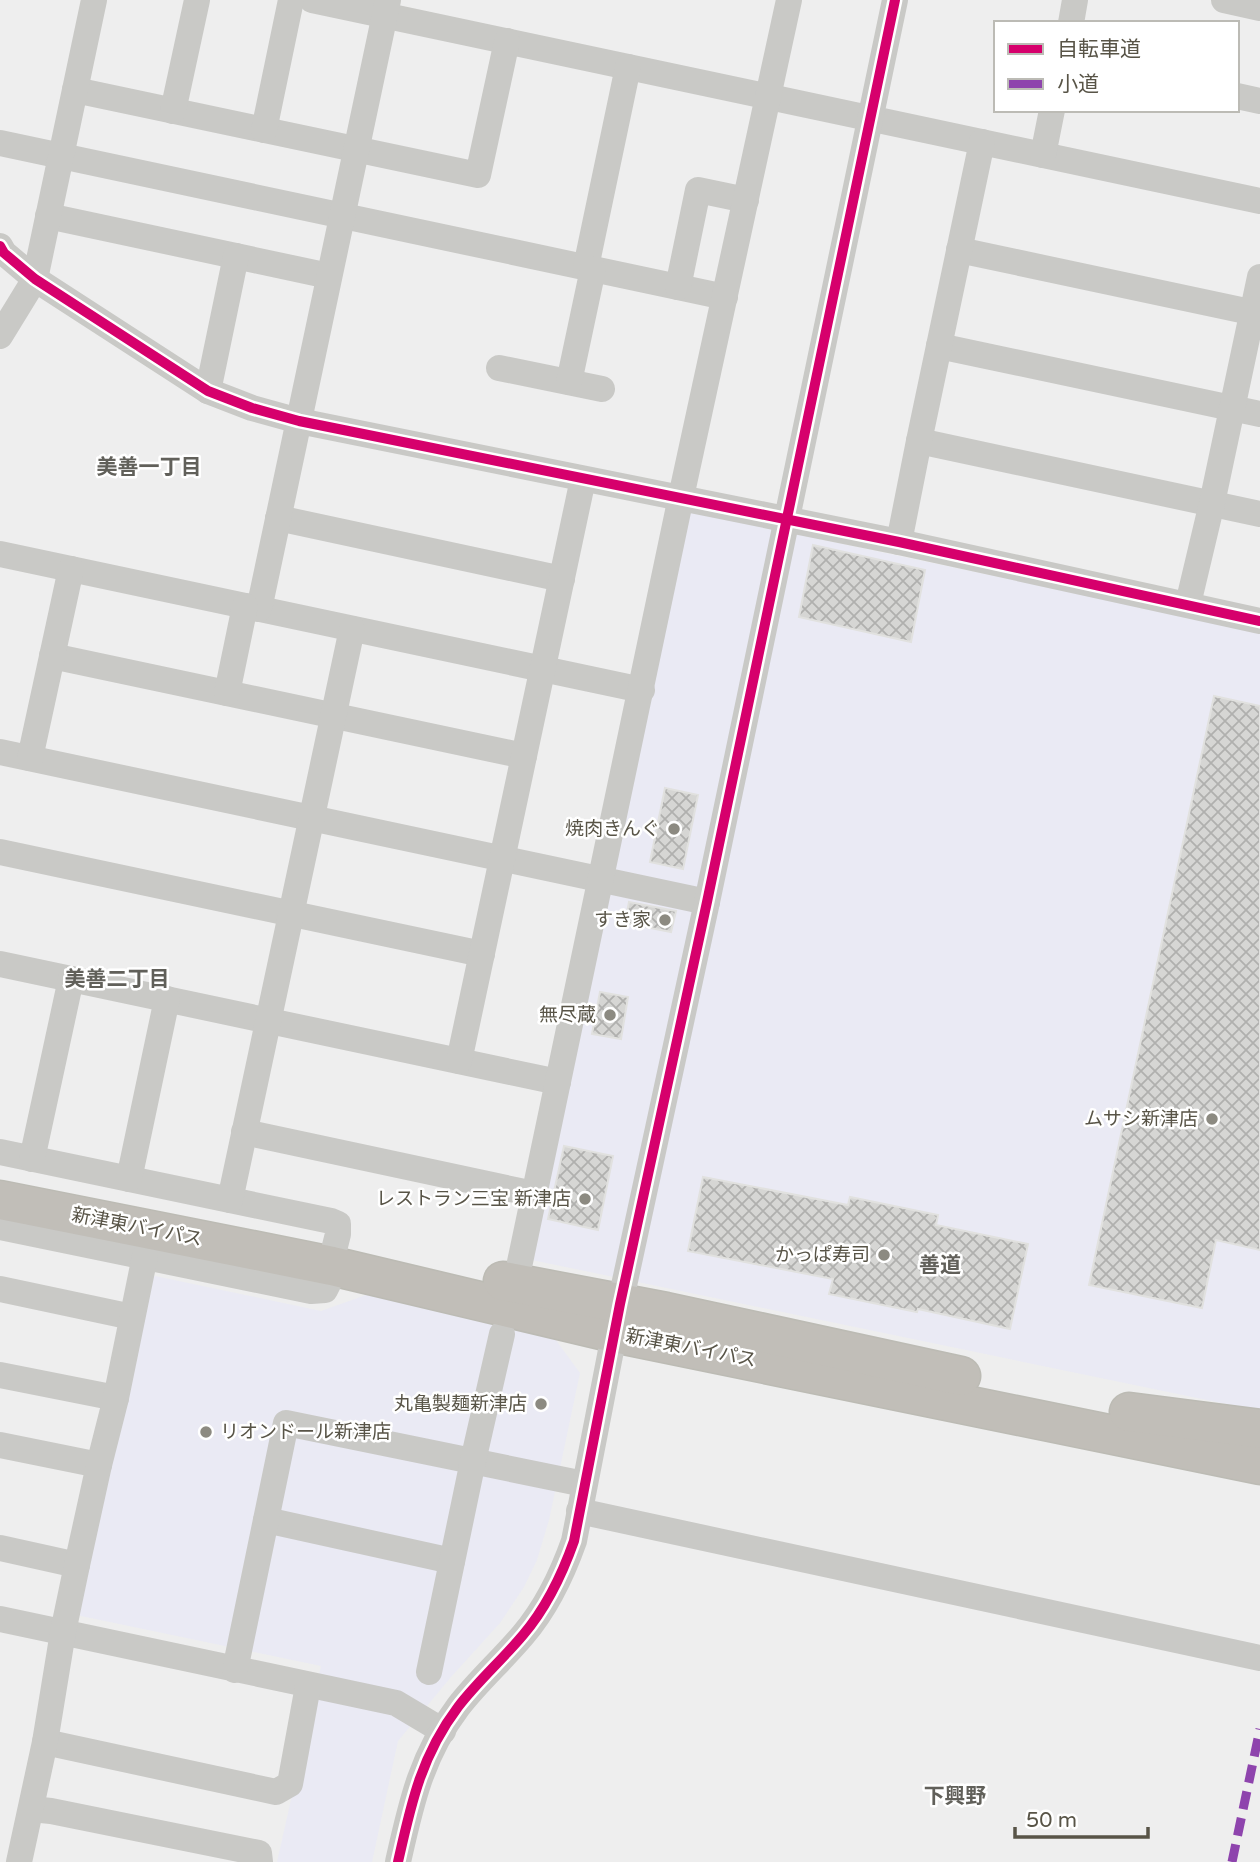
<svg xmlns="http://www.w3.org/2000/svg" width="1260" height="1862" font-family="'Varela Round','Noto Sans JP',sans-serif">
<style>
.commercial{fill:#eaeaf4}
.building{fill:url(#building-cross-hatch);stroke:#e1e1df;stroke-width:2}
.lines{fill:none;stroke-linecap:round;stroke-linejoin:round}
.highway-casing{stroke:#bcbbb4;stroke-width:41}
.minor{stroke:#c9c9c6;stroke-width:26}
.highway{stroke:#c1beb8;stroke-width:38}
.quiet{stroke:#8e44ad;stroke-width:9;stroke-dasharray:18 9;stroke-linecap:butt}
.cycleway-casing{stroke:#fff;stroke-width:15}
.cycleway{stroke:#d6006c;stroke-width:10}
.poi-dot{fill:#8c8a81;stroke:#fff;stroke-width:2.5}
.labels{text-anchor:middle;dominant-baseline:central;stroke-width:5;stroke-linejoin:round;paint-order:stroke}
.poi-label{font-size:19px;fill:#585447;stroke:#fff;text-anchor:end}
.street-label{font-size:19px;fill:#585447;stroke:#fff}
.neighbourhood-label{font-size:21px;font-weight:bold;fill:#61605a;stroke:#fff}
</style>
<defs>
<pattern id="building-cross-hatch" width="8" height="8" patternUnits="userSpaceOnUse" patternTransform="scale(1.75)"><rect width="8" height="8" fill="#d6d6d4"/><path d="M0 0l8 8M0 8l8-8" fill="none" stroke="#b0b0ae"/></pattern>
</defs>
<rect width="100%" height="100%" fill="#eee"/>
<g class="commercial">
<polygon points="686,511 1260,632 1260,1411 527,1259"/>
<polygon points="155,1276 321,1311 366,1295 550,1332 580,1373 549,1520 537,1560 524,1587 500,1623 451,1677 398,1741 372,1862 277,1862 321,1666 81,1616 76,1611 149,1280"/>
</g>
<g class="building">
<polygon points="813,545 925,570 911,642 799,617"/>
<polygon points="1214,696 1260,706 1260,1250 1216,1240 1202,1308 1089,1285"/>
<polygon points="665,788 698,795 683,869 650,862"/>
<polygon points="629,902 676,911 671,932 625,923"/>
<polygon points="600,992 628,997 621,1039 592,1034"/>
<polygon points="564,1146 613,1156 598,1230 548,1219"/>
<polygon points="703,1177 848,1205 850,1197 938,1215 936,1225 1028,1244 1010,1329 918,1309 917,1312 829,1294 833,1279 688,1251"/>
</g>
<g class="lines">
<defs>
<g id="highway">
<polyline points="0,1200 332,1266 614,1333 1260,1465"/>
<polyline points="503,1281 666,1312 961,1376"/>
<polyline points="1129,1412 1260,1429"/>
</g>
</defs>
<use href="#highway" class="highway-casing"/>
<g class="minor">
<polyline points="312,0 1260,201"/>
<polyline points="1224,0 1260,8"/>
<polyline points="1071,23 1075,0"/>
<polyline points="75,90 478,175 507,41"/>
<polyline points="1237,96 1260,101"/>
<polyline points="173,111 197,0"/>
<polyline points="264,130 291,0"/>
<polyline points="0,143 725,297"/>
<polyline points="1043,155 1052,110"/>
<polyline points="48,216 329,276"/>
<polyline points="0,246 4,253 35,279 208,391 252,408 299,421 899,542 1260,621"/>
<polyline points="959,250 1260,314"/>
<polyline points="586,267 628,67"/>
<polyline points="678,287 698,190 746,200"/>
<polyline points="0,336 35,279 94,0"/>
<polyline points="939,346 1260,414"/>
<polyline points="499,368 602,389"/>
<polyline points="569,382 593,269"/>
<polyline points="208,391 236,256"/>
<polyline points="919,441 1260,514"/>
<polyline points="278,518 562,579"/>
<polyline points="899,542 919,441 982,142"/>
<polyline points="0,554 642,690"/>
<polyline points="1188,604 1212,503 1260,277"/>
<polyline points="259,609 388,0"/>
<polyline points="52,656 524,756"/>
<polyline points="227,693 245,606"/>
<polyline points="0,752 707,902"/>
<polyline points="30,758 71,569"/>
<polyline points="0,852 482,954"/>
<polyline points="0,964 558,1082"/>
<polyline points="459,1061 583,479"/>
<polyline points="244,1132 534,1194"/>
<polyline points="0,1152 331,1221 338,1224 338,1234 335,1246"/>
<polyline points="32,1159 71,979"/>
<polyline points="129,1179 167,999"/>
<polyline points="230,1200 352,629"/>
<polyline points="0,1227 311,1291 325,1290 329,1282 332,1266"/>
<polyline points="520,1262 681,497 789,0"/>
<polyline points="0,1289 132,1317"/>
<polyline points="0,1375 116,1398"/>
<polyline points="0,1445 99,1465"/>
<polyline points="579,1511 1260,1658"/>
<polyline points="266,1520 452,1561"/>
<polyline points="0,1548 77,1565"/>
<polyline points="0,1619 396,1703 443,1731"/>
<polyline points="235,1670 286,1423 584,1484"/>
<polyline points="429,1672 473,1461 502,1334"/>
<polyline points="45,1742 276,1792 290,1784 308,1686"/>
<polyline points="31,1809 51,1811 259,1853 260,1862"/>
<polyline points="19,1862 45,1742 63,1632 77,1565 99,1465 116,1398 145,1256"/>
<path d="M398 1862C411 1804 421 1756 458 1707 477 1682 502 1660 523 1635 546 1608 562 1575 574 1541L620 1304 707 902 895 0"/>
</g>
<use href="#highway" class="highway"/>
<polyline class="quiet" points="1232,1862 1260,1729"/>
<defs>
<g id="cycleway">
<polyline points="0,246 4,253 35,279 208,391 252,408 299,421 899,542 1260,621"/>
<path d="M398 1862C411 1804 421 1756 458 1707 477 1682 502 1660 523 1635 546 1608 562 1575 574 1541L620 1304 707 902 895 0"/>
</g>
</defs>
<use href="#cycleway" class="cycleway-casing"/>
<use href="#cycleway" class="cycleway"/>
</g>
<g class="poi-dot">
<circle cx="674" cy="829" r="7"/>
<circle cx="665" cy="920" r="7"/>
<circle cx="610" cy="1015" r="7"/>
<circle cx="1212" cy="1119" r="7"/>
<circle cx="585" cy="1199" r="7"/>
<circle cx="884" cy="1255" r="7"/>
<circle cx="541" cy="1404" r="7"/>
<circle cx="206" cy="1432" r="7"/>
</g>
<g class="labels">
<g class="poi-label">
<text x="660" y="829">焼肉きんぐ</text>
<text x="651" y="920">すき家</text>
<text x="596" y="1015">無尽蔵</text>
<text x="1198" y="1119">ムサシ新津店</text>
<text x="571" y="1199">レストラン三宝 新津店</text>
<text x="870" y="1255">かっぱ寿司</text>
<text x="527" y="1404">丸亀製麺新津店</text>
<text x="220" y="1432" text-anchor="start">リオンドール新津店</text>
</g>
<g class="street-label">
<text transform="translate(137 1227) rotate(11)">新津東バイパス</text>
<text transform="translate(691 1348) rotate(11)">新津東バイパス</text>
</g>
<g class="neighbourhood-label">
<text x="149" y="467">美善一丁目</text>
<text x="117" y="979">美善二丁目</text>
<text x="940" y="1265">善道</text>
<text x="955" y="1796">下興野</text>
</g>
</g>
<rect x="994" y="21" width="245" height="91" fill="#ffffff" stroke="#bcbbb5" stroke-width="2"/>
<rect x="1008" y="44" width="35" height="10" fill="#d6006c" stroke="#bcbbb5" stroke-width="2"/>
<text x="1057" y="56" font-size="21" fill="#585447">自転車道</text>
<rect x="1008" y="79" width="35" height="10" fill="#8e44ad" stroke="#bcbbb5" stroke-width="2"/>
<text x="1057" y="91" font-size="21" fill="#585447">小道</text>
<path d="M1015 1827v10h133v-10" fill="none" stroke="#585447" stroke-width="3.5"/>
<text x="1026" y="1827" font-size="21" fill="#585447" stroke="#ffffff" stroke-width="5" paint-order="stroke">50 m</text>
</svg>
